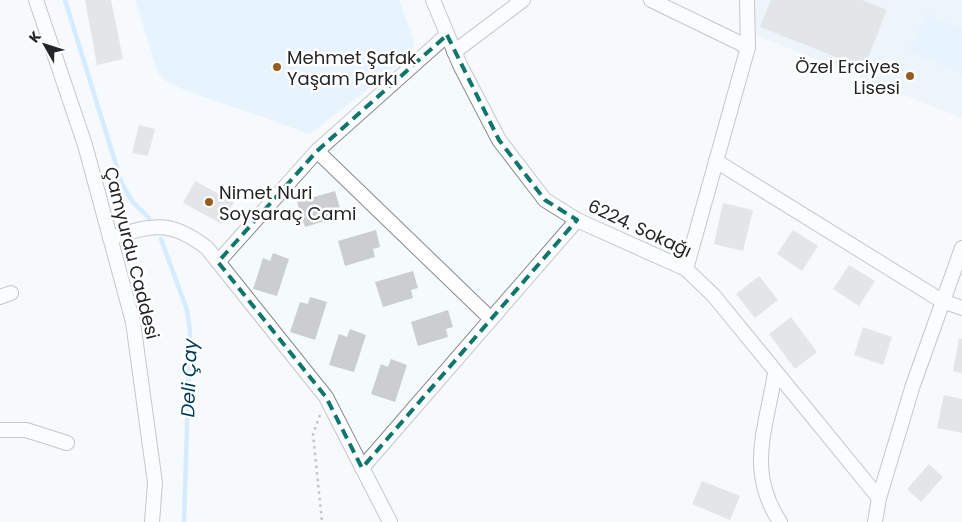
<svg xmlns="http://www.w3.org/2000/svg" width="962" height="522" font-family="Poppins,sans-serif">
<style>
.built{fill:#e3eef6}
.green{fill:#d5ebfd}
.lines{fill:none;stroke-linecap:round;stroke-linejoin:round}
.stream{stroke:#aedbfe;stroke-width:4.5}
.building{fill:#caced1}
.minor-casing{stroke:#878b8e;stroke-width:16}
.path{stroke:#838789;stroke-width:2.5;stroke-dasharray:2.5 4;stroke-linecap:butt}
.minor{stroke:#fff;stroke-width:14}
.marked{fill:none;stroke:#0f766e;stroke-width:4;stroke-dasharray:10 6;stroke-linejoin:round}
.poi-dot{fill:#985b1e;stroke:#fff;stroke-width:2}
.labels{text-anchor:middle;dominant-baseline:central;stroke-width:5;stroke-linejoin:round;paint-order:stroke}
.poi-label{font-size:18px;fill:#232526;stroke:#fff;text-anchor:start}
.street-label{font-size:18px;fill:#232526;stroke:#fff}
.water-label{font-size:19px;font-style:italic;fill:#013b5b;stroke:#fff}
</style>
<rect width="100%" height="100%" fill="#f5fafd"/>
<polygon class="built" points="753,0 962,0 962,118 753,34"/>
<g class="green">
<polygon points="135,0 399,0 414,41 411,54 404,61 310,134 182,89 166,81 158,73"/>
<polygon points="926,13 962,29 962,74 909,51"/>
</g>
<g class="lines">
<g class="stream">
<polyline points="65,0 122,184 132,201 149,218"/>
<polyline points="161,239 187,310 190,331 184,522"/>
</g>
</g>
<g class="building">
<polygon points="85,0 111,0 123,59 97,65"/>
<polygon points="771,0 862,0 887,10 864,68 760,27"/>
<polygon points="139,125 155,129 148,156 132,153"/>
<polygon points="195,181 234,202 222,224 183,203"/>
<polygon points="335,191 340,208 333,210 335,218 305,227 297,202"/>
<polygon points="723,203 753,210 743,251 714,244"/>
<polygon points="376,230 380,247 373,249 375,257 345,266 338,241"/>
<polygon points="793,230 818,246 802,271 777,254"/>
<polygon points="273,253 289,259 277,296 253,289 263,258 270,261"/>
<polygon points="849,265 875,281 859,306 833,289"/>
<polygon points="413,271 418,288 411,290 413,298 383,307 375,282"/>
<polygon points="759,276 778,300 755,318 736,294"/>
<polygon points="310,297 327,302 315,340 290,332 300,302 308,304"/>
<polygon points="448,310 453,327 446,329 448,337 418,346 411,322"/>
<polygon points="791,317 817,352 795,369 769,334"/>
<polygon points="863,327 892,337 883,365 854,355"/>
<polygon points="350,329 366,335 354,372 329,365 339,334 347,337"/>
<polygon points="959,338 962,339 962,373 953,371"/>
<polygon points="391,359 407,365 395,402 371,394 381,364 388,367"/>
<polygon points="944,395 962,399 962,433 937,428"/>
<polygon points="929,464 943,477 921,502 907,489"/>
<polygon points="702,481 740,496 730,520 692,504"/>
</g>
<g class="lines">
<defs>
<g id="minor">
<polyline points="36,0 85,145 133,322 155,483 152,522"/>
<polyline points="433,0 460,65 499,140 545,200 577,220 686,269 714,296 879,498"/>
<polyline points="651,0 748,47"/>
<polyline points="454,52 523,0"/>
<polyline points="317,151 491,319"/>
<polyline points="716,161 942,301 962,308"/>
<path d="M110 238C152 225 170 219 207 248L326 397 390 522"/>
<polyline points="218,262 317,151 447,35"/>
<polyline points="686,269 748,47 747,0"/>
<polyline points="0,297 11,293"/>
<path d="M775 373C766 430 746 470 780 522"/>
<polyline points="0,430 26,430 67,443"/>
<polyline points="362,468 577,220"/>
<polyline points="875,522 879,498 913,385 962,248"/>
</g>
</defs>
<use href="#minor" class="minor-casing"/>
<polyline class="path" points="320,415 313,434 322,522"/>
<use href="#minor" class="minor"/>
</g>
<path d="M0 0H962V522H0ZM447 35 499 140 545 200 577 220 362 468 326 397 218 262 317 151Z" fill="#f5fafd" fill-opacity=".55" fill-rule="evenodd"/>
<path class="marked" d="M447 35 499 140 545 200 577 220 362 468 326 397 218 262 317 151Z"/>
<g class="poi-dot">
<circle cx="277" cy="67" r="5"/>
<circle cx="910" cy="76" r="5"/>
<circle cx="209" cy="202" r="5"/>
</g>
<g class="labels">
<g class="poi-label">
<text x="287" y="57">Mehmet Şafak<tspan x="287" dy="21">Yaşam Parkı</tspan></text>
<text x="900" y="66" text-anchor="end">Özel Erciyes<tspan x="900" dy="21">Lisesi</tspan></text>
<text x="219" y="192">Nimet Nuri<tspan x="219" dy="21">Soysaraç Cami</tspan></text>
</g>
<g class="street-label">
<text transform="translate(640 228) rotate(25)">6224. Sokağı</text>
<text transform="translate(132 253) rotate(76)">Çamyurdu Caddesi</text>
</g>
<g class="water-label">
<text transform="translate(189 378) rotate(-88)">Deli Çay</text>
</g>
</g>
<g transform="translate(45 45) rotate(309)" stroke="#ffffff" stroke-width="4" paint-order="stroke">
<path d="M0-4L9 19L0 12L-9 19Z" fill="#232526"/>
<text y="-8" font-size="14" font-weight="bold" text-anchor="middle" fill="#232526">K</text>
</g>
</svg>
